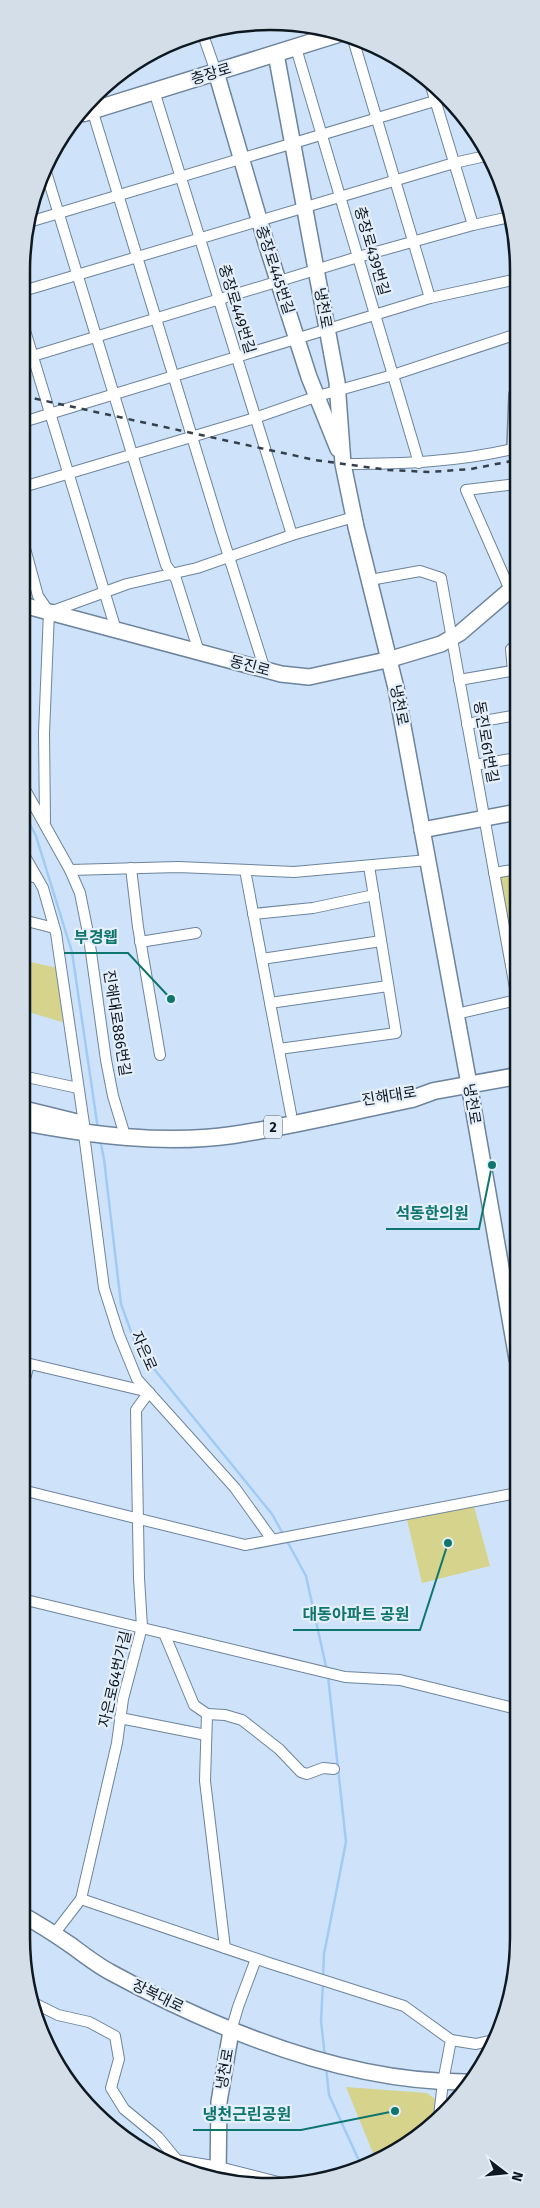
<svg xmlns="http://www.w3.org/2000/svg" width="540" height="2208" font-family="'Fira Sans','Noto Sans KR',sans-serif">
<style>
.green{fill:#d6d38d}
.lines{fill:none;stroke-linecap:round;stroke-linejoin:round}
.stream{stroke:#a1cbf5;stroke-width:2.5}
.street-casing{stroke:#6c849d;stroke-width:12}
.secondary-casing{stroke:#6c849d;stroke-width:18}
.primary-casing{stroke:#6c849d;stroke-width:19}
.street{stroke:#fff;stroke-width:10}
.secondary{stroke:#fff;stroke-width:15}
.primary{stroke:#fff;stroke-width:16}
.rail{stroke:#34404b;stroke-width:2.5;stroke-dasharray:6 6;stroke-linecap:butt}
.labels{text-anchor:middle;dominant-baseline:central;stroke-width:4.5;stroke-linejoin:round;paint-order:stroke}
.shield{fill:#e5effa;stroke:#4e5862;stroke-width:1}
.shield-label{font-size:14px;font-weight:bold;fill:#0e1821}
.street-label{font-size:15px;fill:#0e1821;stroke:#e5effa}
.rim{fill:none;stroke:#0e1821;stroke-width:2.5}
.leader{fill:none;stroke:#0f766e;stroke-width:2}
.callout-dot{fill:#0f766e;stroke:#e5effa;stroke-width:2}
.callout-label{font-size:16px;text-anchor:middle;font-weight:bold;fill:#0f766e;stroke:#e5effa;stroke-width:4.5;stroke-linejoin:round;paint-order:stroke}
</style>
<rect width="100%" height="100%" fill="#cee3f9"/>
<g class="green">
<polygon points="517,873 517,972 499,876"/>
<polygon points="22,960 57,968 64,1020 62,1022 22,1010"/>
<polygon points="474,1506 490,1566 422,1583 407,1520"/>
<polygon points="346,2087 427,2093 435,2099 432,2124 422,2135 375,2158"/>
</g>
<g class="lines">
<g class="stream">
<polyline points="23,811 36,836 72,952 98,1129"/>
<polyline points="100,1139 104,1159 121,1304 137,1348 272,1514 283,1534"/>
<polyline points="287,1541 306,1576 327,1671"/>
<polyline points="323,1977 324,1954 346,1842 328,1676"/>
<polyline points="323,1983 321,2021 325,2057"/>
<polyline points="326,2067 329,2095 361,2165"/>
</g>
<defs>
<g id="street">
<polyline points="202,32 216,72"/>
<polyline points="353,39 430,298"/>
<polyline points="296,48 419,463"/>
<polyline points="430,83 473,225"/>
<polyline points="154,91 292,535"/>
<polyline points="91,106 222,535 265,670"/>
<polyline points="46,172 166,565 176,579 199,652"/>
<polyline points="29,222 448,97"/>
<polyline points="23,291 454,163 490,155"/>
<polyline points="23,324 116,630"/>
<polyline points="23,359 358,257 473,225 510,217"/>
<polyline points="23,422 430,298 517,279"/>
<path d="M343 464C402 464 459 462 517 448"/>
<polyline points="23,487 255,418 318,396 393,375 517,334"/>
<polyline points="23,541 38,596 49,612"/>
<polyline points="370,580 420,571 441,578 517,999"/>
<polyline points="510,590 466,490 517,484"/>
<polyline points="50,612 127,584 197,568 292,535 354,517"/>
<polyline points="513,671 511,649 517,644"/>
<polyline points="459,680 517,670"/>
<polyline points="467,724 517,715"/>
<polyline points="475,765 517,758"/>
<polyline points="23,786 70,870 80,893 89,938 106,1060 113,1096 123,1129"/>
<polyline points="45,821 44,733 49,612"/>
<polyline points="23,853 43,888 56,933 84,1124"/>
<polyline points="131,868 138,927 160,1055"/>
<polyline points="70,870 178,867 294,872 428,860"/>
<polyline points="245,870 291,1114"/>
<polyline points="494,873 517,869"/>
<polyline points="23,874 37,878"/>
<polyline points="253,914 313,908 374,895"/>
<polyline points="23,920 54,928"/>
<polyline points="140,942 196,933"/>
<polyline points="262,959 381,941"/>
<polyline points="270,1003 388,986"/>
<polyline points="456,1014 517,1000"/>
<polyline points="279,1049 396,1033 369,866"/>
<polyline points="22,1076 78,1088"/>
<polyline points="84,1134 104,1288 119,1335 137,1379 235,1488 271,1538"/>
<polyline points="22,1362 149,1392 136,1410 139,1578 142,1627 123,1699 117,1743 81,1899 54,1934"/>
<polyline points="22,1390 29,1364"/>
<polyline points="22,1490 245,1545 517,1493"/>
<polyline points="22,1599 345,1677 400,1680 517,1709"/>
<polyline points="164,1633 194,1705 207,1714 205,1781 225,1948"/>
<polyline points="207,1714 225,1715 242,1720 279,1749 301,1772 307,1774 323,1768 334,1769"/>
<polyline points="120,1718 206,1735"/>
<polyline points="81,1899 269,1963 404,2006 451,2040 443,2082 439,2116"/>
<polyline points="34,2003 58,2015 89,2022 115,2036 119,2059 111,2088 124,2109 158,2137 177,2160 219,2167 282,2183"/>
<polyline points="231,2031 238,2007 256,1959"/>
<polyline points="451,2040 476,2044 493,2040"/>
</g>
<g id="secondary">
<polyline points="276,54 337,382 343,464 356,527 396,688 469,1084 517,1359"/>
<polyline points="216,72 266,243 309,377 338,449"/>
<polyline points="515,448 517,395"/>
<polyline points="23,605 281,674 309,677 391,659 441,644 460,633 517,584"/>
<polyline points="422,830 517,812"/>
<path d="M21 1914C39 1924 56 1935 72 1946 84 1955 97 1965 110 1972 217 2030 345 2083 468 2082"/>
<polyline points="218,2177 219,2102 231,2031"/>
</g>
<g id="primary">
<polyline points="84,113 338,34"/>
<polyline points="22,1109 75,1122"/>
<path d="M22 1122C91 1135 164 1145 233 1135 293 1126 353 1111 412 1099L434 1091 517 1076"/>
</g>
</defs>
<use href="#street" class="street-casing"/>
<use href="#secondary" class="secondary-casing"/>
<use href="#primary" class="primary-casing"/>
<use href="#street" class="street"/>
<use href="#secondary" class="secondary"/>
<use href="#primary" class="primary"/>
<polyline class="rail" points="23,396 315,460 388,470 430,472 471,469 517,460"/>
</g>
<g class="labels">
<rect class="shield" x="264" y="1115.5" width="18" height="23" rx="4"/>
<g class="shield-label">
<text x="273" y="1127">2</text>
</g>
<g class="street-label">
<text transform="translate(211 74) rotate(-17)">충장로</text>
<text transform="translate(372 251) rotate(74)">충장로439번길</text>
<text transform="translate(275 270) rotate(72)">충장로445번길</text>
<text transform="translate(323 308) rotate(80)">냉천로</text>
<text transform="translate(237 309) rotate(73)">충장로449번길</text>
<text transform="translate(250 666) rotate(15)">동진로</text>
<text transform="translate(399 705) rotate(79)">냉천로</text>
<text transform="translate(486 742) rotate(80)">동진로61번길</text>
<text transform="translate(117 1023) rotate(81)">진해대로886번길</text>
<text transform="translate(389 1096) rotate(-9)">진해대로</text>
<text transform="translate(472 1104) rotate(81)">냉천로</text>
<text transform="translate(144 1351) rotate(66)">자은로</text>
<text transform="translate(115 1679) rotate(-77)">자은로64번가길</text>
<text transform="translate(158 1996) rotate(26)">장복대로</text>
<text transform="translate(225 2069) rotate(-80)">냉천로</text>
</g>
</g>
<path d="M0 0H540V2208H0ZM270 30H270A240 240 0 0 1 510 270V1938A240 240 0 0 1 270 2178H270A240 240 0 0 1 30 1938V270A240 240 0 0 1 270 30Z" fill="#d4dee9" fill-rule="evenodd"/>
<path class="rim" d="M270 30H270A240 240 0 0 1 510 270V1938A240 240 0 0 1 270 2178H270A240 240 0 0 1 30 1938V270A240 240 0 0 1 270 30Z"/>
<path class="leader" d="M171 999L128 953H64M492 1165L479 1229H386M448 1543L420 1630H293M395 2111L301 2130H193"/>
<g class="callout-dot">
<circle cx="171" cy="999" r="5"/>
<circle cx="492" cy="1165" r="5"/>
<circle cx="448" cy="1543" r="5"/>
<circle cx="395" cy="2111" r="5"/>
</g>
<g class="callout-label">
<text x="96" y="943">부경웹</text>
<text x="432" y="1219">석동한의원</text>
<text x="356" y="1620">대동아파트 공원</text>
<text x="247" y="2120">냉천근린공원</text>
</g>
<g transform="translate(505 2173) rotate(106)" stroke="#e5effa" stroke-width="4" paint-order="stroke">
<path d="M0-4L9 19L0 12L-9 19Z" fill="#0e1821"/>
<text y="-8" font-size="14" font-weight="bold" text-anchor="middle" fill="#0e1821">N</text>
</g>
</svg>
